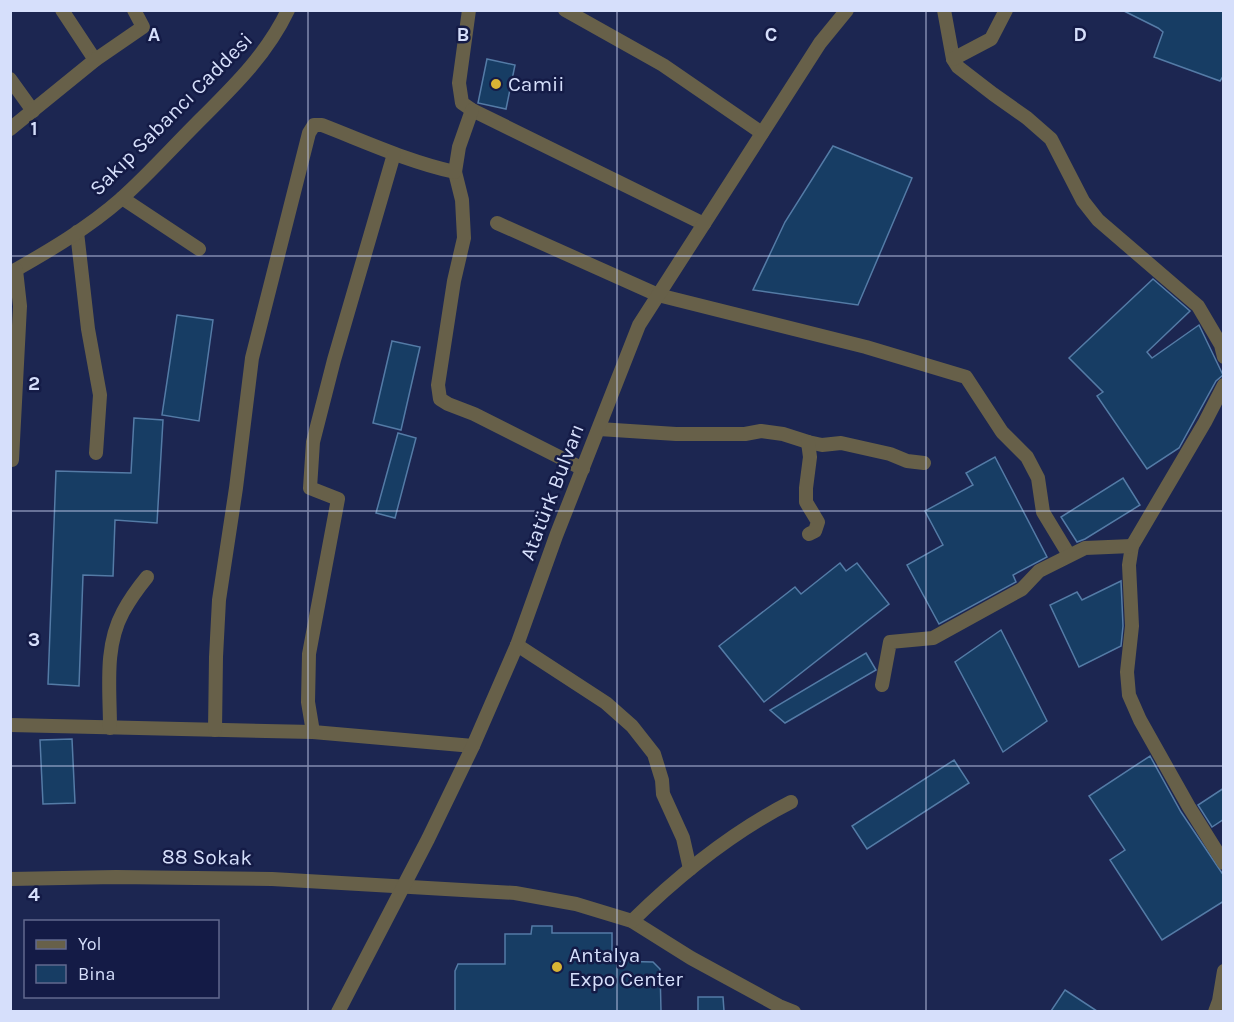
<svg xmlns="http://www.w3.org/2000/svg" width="1234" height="1022" font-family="Karla,sans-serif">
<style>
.building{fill:#173d64;stroke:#547ba6;stroke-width:1.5}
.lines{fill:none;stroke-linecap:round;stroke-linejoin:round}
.minor{stroke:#676049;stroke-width:14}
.grid{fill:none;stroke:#d6dffb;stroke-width:1.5;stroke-opacity:0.55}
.poi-dot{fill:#d9b334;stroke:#141b46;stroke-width:2}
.labels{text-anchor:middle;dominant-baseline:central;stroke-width:5;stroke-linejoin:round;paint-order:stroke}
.poi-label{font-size:21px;fill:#d6dffb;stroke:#141b46;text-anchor:start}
.street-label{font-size:21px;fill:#d6dffb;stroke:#141b46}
.grid-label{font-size:20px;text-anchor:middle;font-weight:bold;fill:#d6dffb;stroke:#141b46;stroke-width:5;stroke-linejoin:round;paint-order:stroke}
</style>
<rect width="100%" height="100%" fill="#1c2651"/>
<g class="building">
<polygon points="1122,10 1224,10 1224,75 1220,81 1154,57 1163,32 1158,28"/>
<polygon points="487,59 515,65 506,109 478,103"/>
<polygon points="833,146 912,178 858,305 753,290 785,222"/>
<polygon points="1153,279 1190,311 1147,352 1152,358 1199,325 1223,375 1216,381 1179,448 1147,469 1097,396 1103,392 1069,358"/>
<polygon points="177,315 213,320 199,421 162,415"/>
<polygon points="392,341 420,347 401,430 373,423"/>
<polygon points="134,418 163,420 157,523 115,520 113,576 83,575 79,686 48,684 56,471 131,473"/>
<polygon points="398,433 416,438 395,518 376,513"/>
<polygon points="995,457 1047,557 1013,575 1016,582 939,624 907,565 943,545 925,511 973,485 966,473"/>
<polygon points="1123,478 1140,505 1085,539 1077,542 1061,517"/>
<polygon points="840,563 846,571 857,563 889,604 764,702 719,646 795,587 801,594"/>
<polygon points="1121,581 1123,626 1121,646 1079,667 1050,605 1077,592 1082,600"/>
<polygon points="1001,630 1047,721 1003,752 955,662"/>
<polygon points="866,653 876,670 785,723 770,710"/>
<polygon points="72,739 75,803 43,804 40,740"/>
<polygon points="1150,756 1181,812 1224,876 1224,901 1162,940 1110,860 1125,850 1089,796"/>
<polygon points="954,760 969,783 867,849 852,826"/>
<polygon points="1224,788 1224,819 1212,827 1198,805"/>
<polygon points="532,926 552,926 552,933 612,933 612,961 653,962 660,969 661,1011 455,1011 455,971 458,964 505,964 505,934 531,934"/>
<polygon points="1065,990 1097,1011 1051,1011"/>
<polygon points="698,997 723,997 724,1011 698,1011"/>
</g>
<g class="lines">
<g class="minor">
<polyline points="62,10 95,60"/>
<polyline points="469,10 459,83 462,103 472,110 704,224"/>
<polyline points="565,10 663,65 762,133"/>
<polyline points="944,10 953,59 958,67 993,94 1027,118 1051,139 1083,201 1098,220 1198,306 1221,345 1224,357"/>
<polyline points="953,59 991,39 1006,10"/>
<polyline points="10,79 33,111"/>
<polyline points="10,129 95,60 143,27 134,10"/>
<polyline points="455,172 462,200 464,238 454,281 438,385 440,399 448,404 474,414 583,469"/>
<polyline points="122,198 199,249"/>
<polyline points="497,223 658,295 866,347 966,377 1002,432 1027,457 1038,478 1043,512 1069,555"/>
<polyline points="77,232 88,329 100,395 96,453"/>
<path d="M10 273C49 251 88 228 121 199 147 176 171 149 196 124 232 88 266 56 288 10"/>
<polyline points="1224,385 1205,422 1132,546 1129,565 1132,626 1127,672 1129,695 1140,720 1189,807 1224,863"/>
<polyline points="599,429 676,434 745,434 761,431 783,434 808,442 822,445 841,443 890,454 907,461 924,463"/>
<polyline points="808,442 810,457 806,488 806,502 818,522 815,531 809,534"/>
<polyline points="12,460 20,306 16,270"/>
<polyline points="517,645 606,703 632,726 654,754 662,780 663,794 683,838 690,869"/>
<polyline points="882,685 890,642 933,638 1022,589 1039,571 1085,548 1132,546"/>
<polyline points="10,725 313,732 473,746"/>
<path d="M110 728C110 689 104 647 123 612 130 599 138 588 147 577"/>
<path d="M215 730 216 657 219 600 236 488 252 358 309 133 314 125H322C366 142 409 162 455 172L459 147 472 110"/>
<polyline points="313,732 308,702 309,654 338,499 310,488 313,442 334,360 394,154"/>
<polyline points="10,879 116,877 272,879 515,893 576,904 632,921 691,958 779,1006 794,1012"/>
<path d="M632 921C679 875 732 832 791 802"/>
<polyline points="338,1012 428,839 473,746 517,645 556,536 639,325 820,43 847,10"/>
<polyline points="1215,1012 1219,1001 1224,971"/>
</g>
</g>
<path class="grid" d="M308 10V1012M617 10V1012M926 10V1012M10 256H1224M10 511H1224M10 766H1224"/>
<g class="poi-dot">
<circle cx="496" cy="84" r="6"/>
<circle cx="557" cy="967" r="6"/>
</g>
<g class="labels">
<g class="poi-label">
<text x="508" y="84">Camii</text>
<text x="569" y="955">Antalya<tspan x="569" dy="24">Expo Center</tspan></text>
</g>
<g class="street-label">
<text transform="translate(171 114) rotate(-45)">Sakıp Sabancı Caddesi</text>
<text transform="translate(552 492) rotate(-69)">Atatürk Bulvarı</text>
<text transform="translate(207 857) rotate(1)">88 Sokak</text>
</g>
</g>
<g class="grid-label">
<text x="154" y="41">A</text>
<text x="463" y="41">B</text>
<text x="771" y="41">C</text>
<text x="1080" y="41">D</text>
<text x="34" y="135">1</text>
<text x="34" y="390">2</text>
<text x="34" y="646">3</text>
<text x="34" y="901">4</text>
</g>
<rect width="1234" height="1022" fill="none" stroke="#d6dffb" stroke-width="24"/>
<rect x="24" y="920" width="195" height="78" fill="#141b46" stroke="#62698e" stroke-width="1.5"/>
<rect x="36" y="940" width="30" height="9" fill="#676049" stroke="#62698e" stroke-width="1.5"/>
<text x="78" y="950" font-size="18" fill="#d6dffb">Yol</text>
<rect x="36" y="965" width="30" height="18" fill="#173d64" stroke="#62698e" stroke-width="1.5"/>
<text x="78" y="980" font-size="18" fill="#d6dffb">Bina</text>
</svg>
